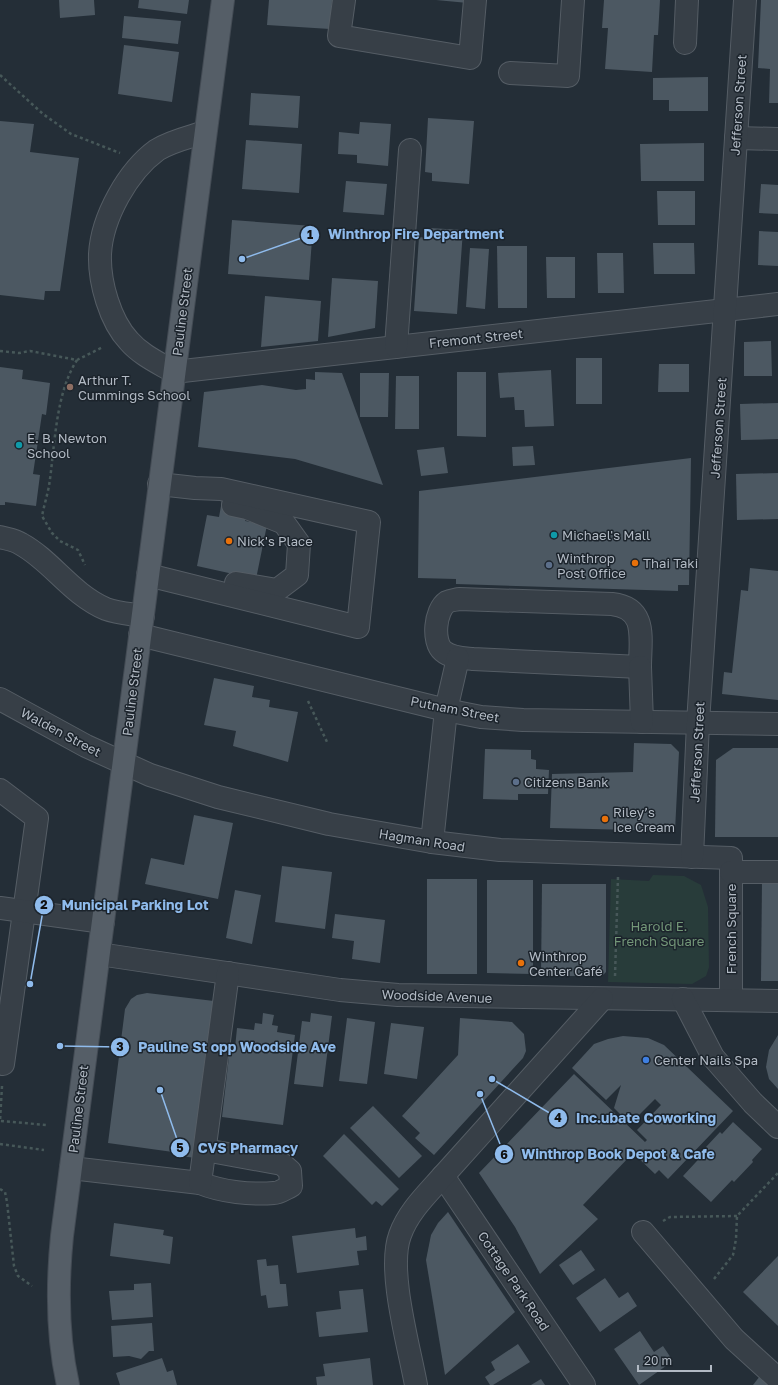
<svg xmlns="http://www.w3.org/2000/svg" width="778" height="1385" font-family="'Golos Text',sans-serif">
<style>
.green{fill:#283c3a}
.building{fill:#4c5862}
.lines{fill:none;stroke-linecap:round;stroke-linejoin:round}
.minor-casing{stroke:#555d65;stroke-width:24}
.major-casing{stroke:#434b54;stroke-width:24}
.path{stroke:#475859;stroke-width:2.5;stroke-dasharray:3 3;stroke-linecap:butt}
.minor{stroke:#373f47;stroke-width:22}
.major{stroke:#555e67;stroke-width:22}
.education-dot{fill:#8d6e63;stroke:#1c242c;stroke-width:1.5}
.culture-dot{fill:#0f9aa8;stroke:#1c242c;stroke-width:1.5}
.food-dot{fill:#e8710a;stroke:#1c242c;stroke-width:1.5}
.service-dot{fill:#5c6f8a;stroke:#1c242c;stroke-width:1.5}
.shop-dot{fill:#3f7fe0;stroke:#1c242c;stroke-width:1.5}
.labels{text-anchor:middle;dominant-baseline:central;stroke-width:3;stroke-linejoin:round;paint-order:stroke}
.street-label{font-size:13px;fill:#b2bac4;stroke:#1c242c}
.poi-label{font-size:13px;fill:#b2bac4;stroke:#1c242c;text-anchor:start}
.park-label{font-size:13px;fill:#739778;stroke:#1c242c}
.leader{fill:none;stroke:#8fbbec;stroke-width:1.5}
.callout-dot{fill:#8fbbec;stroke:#1c242c;stroke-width:1.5}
.mark-label{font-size:12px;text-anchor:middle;font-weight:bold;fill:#111}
.callout-label{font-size:14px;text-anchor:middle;font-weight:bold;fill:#8fbbec;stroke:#1c242c;stroke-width:3;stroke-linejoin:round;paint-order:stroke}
</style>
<rect width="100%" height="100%" fill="#242e37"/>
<polygon class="green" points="653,875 684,876 701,885 708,907 709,967 706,976 692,984 608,982 611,879 649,881"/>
<g class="building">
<polygon points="59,0 94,0 95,15 60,18"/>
<polygon points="139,0 189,0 187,14 138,8"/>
<polygon points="269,0 332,0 330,29 267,25"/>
<polygon points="436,0 469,0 468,3"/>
<polygon points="604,0 660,0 658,35 654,35 652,72 605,69 608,28 602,28"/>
<polygon points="761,0 778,0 778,103 769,103 770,69 758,68"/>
<polygon points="124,16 181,21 178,44 122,38"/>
<polygon points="124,45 179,52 172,102 118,94"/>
<polygon points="708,77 708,111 669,111 669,100 653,100 653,78"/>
<polygon points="251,93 300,96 298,128 249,125"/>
<polygon points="428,118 474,121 469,184 432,181 432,173 425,172"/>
<polygon points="0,121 34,124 30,152 79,158 60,291 45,291 44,300 0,295"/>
<polygon points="360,122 391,124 388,166 357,163 357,155 338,154 339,132 359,134"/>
<polygon points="246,140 302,144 299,193 242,189"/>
<polygon points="704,143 704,181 641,181 640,144"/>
<polygon points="346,181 387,184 384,215 343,212"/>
<polygon points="761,184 778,185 778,214 759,213"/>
<polygon points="657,191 695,191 695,225 658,225"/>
<polygon points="232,220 313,226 309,280 228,274"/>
<polygon points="429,228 463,230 457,314 414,311 419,237 428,238"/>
<polygon points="759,231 778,232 778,266 758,265"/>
<polygon points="653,243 694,243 695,274 654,274"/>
<polygon points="497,246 527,246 527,308 498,308"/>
<polygon points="470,248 489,249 485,309 466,307"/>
<polygon points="597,253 623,253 624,293 598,293"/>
<polygon points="546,257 575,257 575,298 547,298"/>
<polygon points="332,278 378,281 375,328 328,337"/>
<polygon points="265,296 321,301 318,341 261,347"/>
<polygon points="771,341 772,376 744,376 744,342"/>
<rect x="576" y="358" width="26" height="46"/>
<polygon points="659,364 689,364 689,392 658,392"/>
<polygon points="0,367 23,370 22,379 50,383 46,415 42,414 33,474 40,475 36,506 5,502 5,505 0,505"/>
<polygon points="551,370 554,426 525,427 524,410 515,410 514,397 500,398 498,373"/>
<polygon points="315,372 342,373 383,485 295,459 198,447 204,392 262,385 296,390 306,389 306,379 315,380"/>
<polygon points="457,372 486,372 486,437 457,436"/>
<polygon points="360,373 389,373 388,417 360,417"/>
<polygon points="396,376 419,376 419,429 395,429"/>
<polygon points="778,403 778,439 741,440 740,404"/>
<polygon points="533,446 535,465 513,466 512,447"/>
<polygon points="444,447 448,473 421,476 417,450"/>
<polygon points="691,458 689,585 678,585 678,591 456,584 456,579 418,578 419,491"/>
<polygon points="778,473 778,519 737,520 736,474"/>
<polygon points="223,495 249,500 245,521 267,525 256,579 197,566 207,515 219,517"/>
<polygon points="750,568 778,571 778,700 722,694 724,672 732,673 741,590 748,591"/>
<polygon points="214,678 254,686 252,697 270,700 269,707 298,712 288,762 233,746 236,731 204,725"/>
<polygon points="634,743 671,744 679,752 675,831 550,828 552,774 633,772"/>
<polygon points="733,748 778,748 778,837 715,837 716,760"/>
<polygon points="485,749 531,750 531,759 536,760 536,769 549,770 548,794 518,794 518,800 483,799"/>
<polygon points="194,815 233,823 218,899 145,884 151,858 184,865"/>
<polygon points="282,866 332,872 325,929 275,922"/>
<rect x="427" y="879" width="50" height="95"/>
<polygon points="487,880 533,880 533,974 487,973"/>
<polygon points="762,880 778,881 778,981 761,981"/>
<polygon points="542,884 606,884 606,972 602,976 541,976"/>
<polygon points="235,890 261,895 252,944 226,938"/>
<polygon points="335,914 385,920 380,963 352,959 354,941 332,938"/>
<polygon points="147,993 214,1001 196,1158 180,1156 180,1153 108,1143 125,1009 131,999 137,995"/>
<polygon points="263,1013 274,1015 272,1025 278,1026 277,1032 295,1035 283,1125 222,1117 230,1048 235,1048 237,1028 254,1030 255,1023 262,1024"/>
<polygon points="311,1013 332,1016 323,1087 294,1084 302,1021 310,1022"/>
<polygon points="347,1018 375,1022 367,1084 339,1081"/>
<polygon points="460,1018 512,1022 524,1034 526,1051 523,1058 434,1155 415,1138 420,1133 402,1116 458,1055"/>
<polygon points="391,1023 424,1027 417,1079 384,1074"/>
<polygon points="778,1035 778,1089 769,1079 766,1067 769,1050"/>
<polygon points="623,1036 648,1038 664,1045 733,1111 668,1179 659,1170 655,1174 633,1153 583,1205 598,1219 540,1274 515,1227 479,1173 574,1074 645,1142 647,1140 637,1130 661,1105 655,1099 630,1124 614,1108 621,1085 606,1100 572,1068 594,1044 608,1039"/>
<polygon points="373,1106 422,1156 399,1178 350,1128"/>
<polygon points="733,1122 762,1149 752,1160 753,1162 734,1182 732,1180 711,1202 683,1176 708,1149 706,1147 720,1132 722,1134"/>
<polygon points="344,1134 399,1189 382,1206 376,1201 372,1205 323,1156"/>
<polygon points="448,1212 515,1312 445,1375 426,1260 431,1235 438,1223"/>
<polygon points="114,1223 164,1230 163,1235 173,1237 170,1264 110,1256"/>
<polygon points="355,1228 356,1238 366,1236 367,1250 357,1251 359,1265 297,1273 292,1236"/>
<polygon points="581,1250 595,1270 573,1285 559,1265"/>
<polygon points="778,1256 778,1326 743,1292"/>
<polygon points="266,1259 267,1266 278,1265 280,1284 286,1284 288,1306 268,1308 266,1295 261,1296 257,1260"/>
<polygon points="605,1278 619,1298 628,1292 637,1306 600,1332 576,1298"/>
<polygon points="151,1283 153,1317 112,1320 109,1291 134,1290 134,1284"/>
<polygon points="363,1289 368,1332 319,1337 316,1312 341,1309 339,1291"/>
<polygon points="152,1323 154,1351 149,1351 141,1359 129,1356 113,1357 111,1326"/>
<polygon points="640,1331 654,1352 663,1346 673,1361 639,1385 614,1349"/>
<polygon points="518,1344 530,1362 493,1385 490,1385 485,1377 495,1370 491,1362"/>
<polygon points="162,1358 167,1372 173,1370 177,1385 120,1385 116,1373"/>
<polygon points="370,1358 373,1385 317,1385 316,1377 325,1376 323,1364"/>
<polygon points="760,1376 770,1385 753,1385"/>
<polygon points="541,1379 545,1385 531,1385"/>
</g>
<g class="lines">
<defs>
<g id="minor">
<polyline points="344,0 339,36 470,58 475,0"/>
<polyline points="685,43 687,0"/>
<polyline points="510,73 568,76 573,0"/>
<path d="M205 132C190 137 171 141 157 150 128 171 102 217 100 254 99 282 110 321 129 341 141 355 159 363 174 372L778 304"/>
<polyline points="736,138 778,139"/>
<polyline points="396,347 410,150"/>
<polyline points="233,505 247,508 284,523 299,544 297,575 277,590 236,583"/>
<path d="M0 537C7 539 15 540 21 544 52 561 71 594 106 609 117 613 131 614 143 616"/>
<polyline points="148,575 358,627 369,522 221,489 195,488 159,484"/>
<path d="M459 599 612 604C648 608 640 639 640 667L473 659C463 658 451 658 443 651 432 642 435 610 447 602 451 600 455 600 459 599Z"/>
<polyline points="140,635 446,710 481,717 523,720 778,724"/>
<polyline points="640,667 642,722"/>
<polyline points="0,699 86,746 150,775 218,797 329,824 432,842 500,850 731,858 731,1000"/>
<polyline points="0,790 37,818 3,1064"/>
<polyline points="432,842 446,710 458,658"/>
<polyline points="692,857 698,723 745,0"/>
<polyline points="731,872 778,872"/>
<polyline points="0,908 103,922"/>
<polyline points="99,954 340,990 398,995 778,1001"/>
<polyline points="683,999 713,1057 753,1103 778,1127"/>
<path d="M71 1168 200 1183C222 1192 251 1195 274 1193 280 1193 286 1188 291 1186L290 1171 282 1164 205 1150"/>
<polyline points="443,1176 584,1385"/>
<polyline points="200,1183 228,973"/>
<polyline points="643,1232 734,1339 778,1379"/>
<path d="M416 1385C409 1346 387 1270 400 1235 408 1212 427 1194 443 1176L602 999"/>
</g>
<path id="major" d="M68 1385C57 1336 57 1286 62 1236L223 0"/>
</defs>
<use href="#minor" class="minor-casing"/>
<use href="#major" class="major-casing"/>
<g class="path">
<polyline points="0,75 43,114 71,134 120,153"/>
<polyline points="0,351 19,353 30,351 77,360 103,347"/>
<path d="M77 360C55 394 55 447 49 486 47 496 44 506 42 516L52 533 60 541 78 550 85 565"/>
<polyline points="308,701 327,742"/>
<polyline points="615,976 618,877"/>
<polyline points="2,1086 0,1121 47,1125"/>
<polyline points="0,1144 44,1150"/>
<polyline points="0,1189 5,1192 7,1202 14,1266 18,1276 32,1286"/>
<polyline points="663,1221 670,1217 737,1216"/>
<polyline points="714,1279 733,1255 736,1239 737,1216 778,1173"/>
</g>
<use href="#minor" class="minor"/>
<use href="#major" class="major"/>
</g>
<circle class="education-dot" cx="70" cy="387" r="4"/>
<g class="culture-dot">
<circle cx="19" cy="445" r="4"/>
<circle cx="554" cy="535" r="4"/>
</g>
<g class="food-dot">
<circle cx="229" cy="541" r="4"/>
<circle cx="635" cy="563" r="4"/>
<circle cx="605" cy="819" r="4"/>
<circle cx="521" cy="963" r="4"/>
</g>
<g class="service-dot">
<circle cx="549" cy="565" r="4"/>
<circle cx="516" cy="782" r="4"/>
</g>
<circle class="shop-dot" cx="646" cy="1060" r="4"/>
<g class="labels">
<g class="street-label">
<text transform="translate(738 105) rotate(-86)">Jefferson Street</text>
<text transform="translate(182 312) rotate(-83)">Pauline Street</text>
<text transform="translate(476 338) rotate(-6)">Fremont Street</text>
<text transform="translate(718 428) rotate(-86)">Jefferson Street</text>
<text transform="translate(132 692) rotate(-83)">Pauline Street</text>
<text transform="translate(455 709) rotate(11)">Putnam Street</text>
<text transform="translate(61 732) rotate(28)">Walden Street</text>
<text transform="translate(697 752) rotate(-87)">Jefferson Street</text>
<text transform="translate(422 840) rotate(9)">Hagman Road</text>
<text transform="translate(731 929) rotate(-90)">French Square</text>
<text transform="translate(437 996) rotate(2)">Woodside Avenue</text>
<text transform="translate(78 1109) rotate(-83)">Pauline Street</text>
<text transform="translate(514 1281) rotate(56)">Cottage Park Road</text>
</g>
<g class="poi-label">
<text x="78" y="380">Arthur T.<tspan x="78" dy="15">Cummings School</tspan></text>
<text x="27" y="438">E. B. Newton<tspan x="27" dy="15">School</tspan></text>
<text x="562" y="535">Michael's Mall</text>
<text x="237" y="541">Nick's Place</text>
<text x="557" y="558">Winthrop<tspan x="557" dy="15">Post Office</tspan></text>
<text x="643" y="563">Thai Taki</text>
<text x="524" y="782">Citizens Bank</text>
<text x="613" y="812">Riley’s<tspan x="613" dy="15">Ice Cream</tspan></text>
<text x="529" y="956">Winthrop<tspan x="529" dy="15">Center Café</tspan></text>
<text x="654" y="1060">Center Nails Spa</text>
</g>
<g class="park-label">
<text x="659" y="926">Harold E.<tspan x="659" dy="15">French Square</tspan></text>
</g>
</g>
<path class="leader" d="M242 259L310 235M30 984L44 905M60 1046L120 1047M492 1079L558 1118M160 1090L180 1148M480 1094L504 1154"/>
<g class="callout-dot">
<circle cx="242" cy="259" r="4"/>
<circle cx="30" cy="984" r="4"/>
<circle cx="60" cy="1046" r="4"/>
<circle cx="492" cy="1079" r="4"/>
<circle cx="160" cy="1090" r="4"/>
<circle cx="480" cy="1094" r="4"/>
<circle cx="310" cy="235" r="10"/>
<circle cx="44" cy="905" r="10"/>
<circle cx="120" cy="1047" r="10"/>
<circle cx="558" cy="1118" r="10"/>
<circle cx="180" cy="1148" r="10"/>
<circle cx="504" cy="1154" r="10"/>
</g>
<g class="mark-label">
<text x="310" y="239">1</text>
<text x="44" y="909">2</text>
<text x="120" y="1051">3</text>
<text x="558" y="1122">4</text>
<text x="180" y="1152">5</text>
<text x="504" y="1159">6</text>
</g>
<g class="callout-label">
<text x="416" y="239">Winthrop Fire Department</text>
<text x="135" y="910">Municipal Parking Lot</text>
<text x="237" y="1052">Pauline St opp Woodside Ave</text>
<text x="646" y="1123">Inc.ubate Coworking</text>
<text x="248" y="1153">CVS Pharmacy</text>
<text x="618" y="1159">Winthrop Book Depot &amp; Cafe</text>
</g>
<path d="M638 1365v6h73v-6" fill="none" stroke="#b2bac4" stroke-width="2"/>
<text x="644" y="1365" font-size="12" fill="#b2bac4" stroke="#1c242c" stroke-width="3" paint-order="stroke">20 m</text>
</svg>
